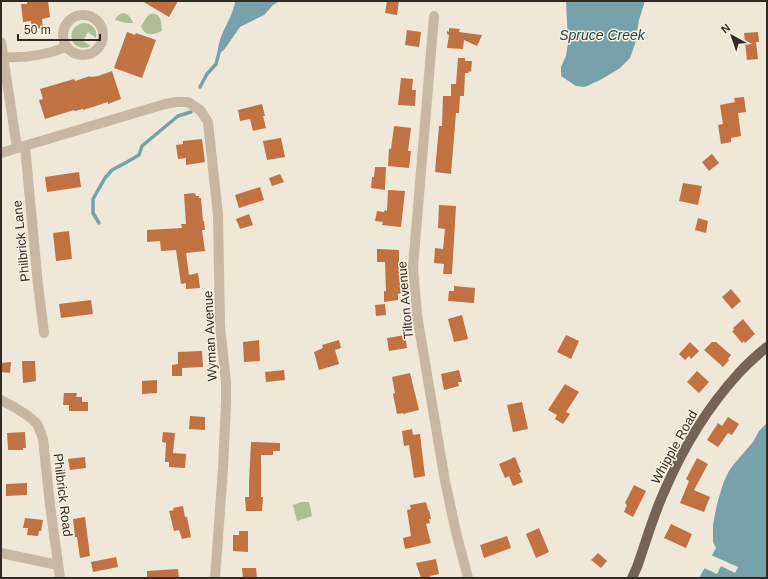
<svg xmlns="http://www.w3.org/2000/svg" width="768" height="579" font-family="Arial,sans-serif">
<style>
.green{fill:#acbd98}
.water{fill:#77a2ab}
.pier{fill:#efe7d7}
.lines{fill:none;stroke-linecap:round;stroke-linejoin:round}
.stream{stroke:#77a2ab;stroke-width:3.5}
.building{fill:#c17243}
.minor{stroke:#c6b8a4;stroke-width:10}
.major{stroke:#746457;stroke-width:10}
.labels{text-anchor:middle;dominant-baseline:central;stroke-width:3;stroke-linejoin:round;paint-order:stroke}
.street-label{font-size:13px;fill:#322b25;stroke:#f8f1e3}
.water-label{font-size:14px;font-style:italic;fill:#1d4751;stroke:#f8f1e3}
</style>
<rect width="100%" height="100%" fill="#efe7d7"/>
<g class="green">
<path d="M123 13C129 14 131 18 133 23H126L115 20C116 16 120 14 123 13Z"/>
<path d="M150 14C162 12 161 23 162 31 153 35 145 37 141 26L147 17Z"/>
<path d="M83 23C91 23 98 29 96 38L88 32 83 41 91 46C71 55 63 28 83 23Z"/>
<polygon points="302,502 309,502 312,516 297,521 293,505"/>
</g>
<g class="water">
<path d="M235 1H280L273 5 264 15 240 27 224 50 221 52H218C218 34 233 19 235 1Z"/>
<polygon points="566,1 645,1 639,20 635,44 630,58 620,68 602,79 585,87 576,86 561,76 561,67 566,56 568,43"/>
<polygon points="767,423 767,578 699,578 716,548 713,542 713,525 717,504 724,481 729,471 734,464 753,442 759,431"/>
</g>
<polygon class="pier" points="713,548 711,555 738,567 735,573 721,566 717,574 704,568 707,561"/>
<g class="lines">
<g class="stream">
<polyline points="200,87 207,74 216,64 220,49"/>
<polyline points="99,223 93,213 93,199 105,178 112,170 127,162 139,155 142,146 178,116 191,112"/>
</g>
</g>
<g class="building">
<polygon points="27,1 48,1 50,17 42,19 43,28 32,29 31,21 23,22 21,4 27,4"/>
<polygon points="142,1 178,1 169,17"/>
<polygon points="387,1 399,1 397,15 385,13"/>
<polygon points="449,28 460,29 459,32 482,35 477,46 464,40 463,49 447,48 449,35 447,34 447,31 449,32"/>
<polygon points="407,30 421,32 419,47 405,45"/>
<polygon points="127,32 135,35 136,33 156,40 142,78 114,68"/>
<polygon points="758,32 759,42 756,42 758,59 747,60 744,33"/>
<polygon points="458,58 465,58 465,61 472,61 471,72 469,71 468,73 465,73 464,96 460,96 459,113 456,113 451,174 435,172 439,126 442,126 443,96 451,96 451,84 456,84"/>
<polygon points="112,71 121,99 108,104 108,102 83,110 83,109 75,111 74,110 45,119 39,100 43,99 40,89 74,79 75,81 90,76 90,77 98,76"/>
<polygon points="401,78 413,79 412,90 416,90 415,106 398,105"/>
<polygon points="744,97 746,112 738,113 741,136 731,138 731,142 721,144 718,125 723,124 720,105 735,102 734,98"/>
<polygon points="262,104 265,116 263,116 266,128 253,131 250,119 240,121 238,110"/>
<polygon points="394,126 411,128 408,151 411,151 409,168 388,166 389,149 391,149"/>
<polygon points="281,138 285,157 267,160 263,141"/>
<polygon points="202,139 205,162 186,165 186,158 178,159 176,145 183,144 183,141"/>
<polygon points="712,154 719,163 709,171 702,162"/>
<polygon points="375,167 386,167 385,190 371,188 372,177 374,177"/>
<polygon points="79,172 81,187 47,192 45,177"/>
<polygon points="280,174 284,182 272,186 269,178"/>
<polygon points="683,183 702,186 698,205 679,201"/>
<polygon points="260,187 264,200 239,208 235,195"/>
<polygon points="388,190 405,191 401,227 382,225 383,222 375,221 377,211 384,212 385,210 387,211"/>
<polygon points="195,193 196,196 199,196 199,198 201,198 203,221 204,221 205,230 202,230 205,251 186,253 189,275 198,273 200,288 186,289 186,283 181,284 176,250 161,251 160,241 147,242 147,230 182,228 181,224 186,224 184,194"/>
<polygon points="439,205 456,206 452,274 443,274 444,264 434,263 435,248 443,249 445,229 438,228"/>
<polygon points="249,214 253,225 240,229 236,219"/>
<polygon points="698,218 708,221 706,233 695,230"/>
<polygon points="69,231 72,259 56,261 53,233"/>
<polygon points="377,249 399,250 399,272 401,293 398,294 398,300 384,302 384,291 386,291 385,262 377,262"/>
<polygon points="454,286 475,288 474,303 448,301 449,291 454,291"/>
<polygon points="731,289 741,301 732,309 722,297"/>
<polygon points="91,300 93,314 61,318 59,304"/>
<polygon points="385,304 386,315 376,316 375,305"/>
<polygon points="462,315 468,339 454,342 448,319"/>
<polygon points="743,319 755,334 745,343 744,341 742,343 732,331 734,330 733,328"/>
<polygon points="405,335 407,348 389,351 387,338"/>
<polygon points="566,335 579,341 571,359 557,352"/>
<polygon points="259,340 260,361 244,362 243,342"/>
<polygon points="339,340 341,348 335,350 339,364 319,370 314,352 323,348 322,345"/>
<polygon points="690,342 699,351 691,359 689,356 685,360 679,354"/>
<polygon points="712,342 716,342 731,355 728,359 729,360 723,367 704,350"/>
<polygon points="202,351 203,367 182,368 182,376 172,376 172,365 178,364 178,352"/>
<polygon points="22,361 35,361 36,381 23,383"/>
<polygon points="11,362 10,373 1,372 1,363"/>
<polygon points="284,370 285,380 266,382 265,372"/>
<polygon points="459,370 462,382 458,382 459,386 444,390 441,374"/>
<polygon points="697,371 709,382 699,393 687,382"/>
<polygon points="410,373 419,410 403,414 403,413 397,414 393,394 395,393 392,377"/>
<polygon points="157,380 157,393 142,394 142,381"/>
<polygon points="565,384 579,392 566,412 570,414 563,424 555,419 557,415 548,410"/>
<polygon points="64,393 77,393 76,397 82,397 82,402 88,402 88,411 69,411 69,405 63,405"/>
<polygon points="522,402 528,429 513,432 507,405"/>
<polygon points="190,416 205,417 205,430 189,429"/>
<polygon points="728,417 739,424 732,435 728,433 718,447 707,440 718,423 722,426"/>
<polygon points="412,429 413,435 420,434 425,476 414,478 409,445 404,446 402,431"/>
<polygon points="25,432 26,448 23,448 23,450 8,450 7,433"/>
<polygon points="163,432 175,433 173,453 186,454 185,468 169,467 169,462 165,462 166,443 162,442"/>
<polygon points="251,442 280,443 280,451 273,451 273,455 261,455 261,497 263,497 262,511 246,511 245,497 249,497 249,482"/>
<polygon points="85,457 86,468 70,470 68,459"/>
<polygon points="515,457 521,472 519,473 523,482 513,486 509,476 505,478 499,464"/>
<polygon points="697,458 708,464 694,490 710,497 704,512 680,503 689,481 686,479"/>
<polygon points="27,483 27,495 6,496 6,484"/>
<polygon points="634,485 646,491 633,517 624,512 627,505 625,503"/>
<polygon points="426,502 428,510 429,510 431,519 429,519 430,523 426,524 431,543 405,549 403,538 411,536 407,510 411,509 410,505"/>
<polygon points="183,506 185,517 187,517 191,537 182,539 179,530 174,531 169,511 174,510 173,508"/>
<polygon points="85,517 90,556 80,558 77,537 75,537 73,519"/>
<polygon points="25,518 43,520 41,531 39,531 38,536 27,535 28,528 23,528"/>
<polygon points="671,524 692,534 686,548 664,538"/>
<polygon points="539,528 549,552 536,558 526,534"/>
<polygon points="239,531 248,531 248,552 233,551 233,535 239,535"/>
<polygon points="507,536 511,548 484,558 480,545"/>
<polygon points="598,553 607,561 601,568 591,560"/>
<polygon points="116,557 118,567 93,572 91,562"/>
<polygon points="436,559 439,574 430,576 430,578 421,578 416,563"/>
<polygon points="242,568 256,568 257,578 243,578"/>
<polygon points="178,569 179,578 147,578 147,571"/>
</g>
<g class="lines">
<g class="minor">
<circle cx="83" cy="35" r="20"/>
<polyline points="434,16 413,267 417,315 445,481 456,532 468,578"/>
<polyline points="1,42 17,148"/>
<path d="M3 57C24 58 47 55 66 47"/>
<polyline points="25,146 38,285 44,333"/>
<polyline points="1,153 165,104 176,102 188,102 200,110 208,122 218,215 220,325 226,383 226,402 223,469 215,578"/>
<path d="M1 400C12 406 29 414 37 424 40 429 41 434 43 439L50 505 60 578"/>
<polyline points="1,553 58,565"/>
</g>
<path class="major" d="M632 578 637 567C646 542 653 516 664 492 682 450 707 408 738 374 747 364 757 355 767 347"/>
</g>
<g class="labels">
<g class="street-label">
<text transform="translate(21 241) rotate(-96)">Philbrick Lane</text>
<text transform="translate(405 300) rotate(-95)">Tilton Avenue</text>
<text transform="translate(210 336) rotate(-93)">Wyman Avenue</text>
<text transform="translate(674 447) rotate(-61)">Whipple Road</text>
<text transform="translate(63 495) rotate(83)">Philbrick Road</text>
</g>
<g class="water-label">
<text x="602" y="35">Spruce Creek</text>
</g>
</g>
<rect width="768" height="579" fill="none" stroke="#322b25" stroke-width="4"/>
<g transform="translate(732 36) rotate(320)" stroke="#f8f1e3" stroke-width="3" paint-order="stroke">
<path d="M0-3L7 15L0 10L-7 15Z" fill="#322b25"/>
<text y="-6" font-size="11" font-weight="bold" text-anchor="middle" fill="#322b25">N</text>
</g>
<path d="M18 34v6h82v-6" fill="none" stroke="#322b25" stroke-width="2"/>
<text x="24" y="34" font-size="12" fill="#322b25" stroke="#f8f1e3" stroke-width="3" paint-order="stroke">50 m</text>
</svg>
